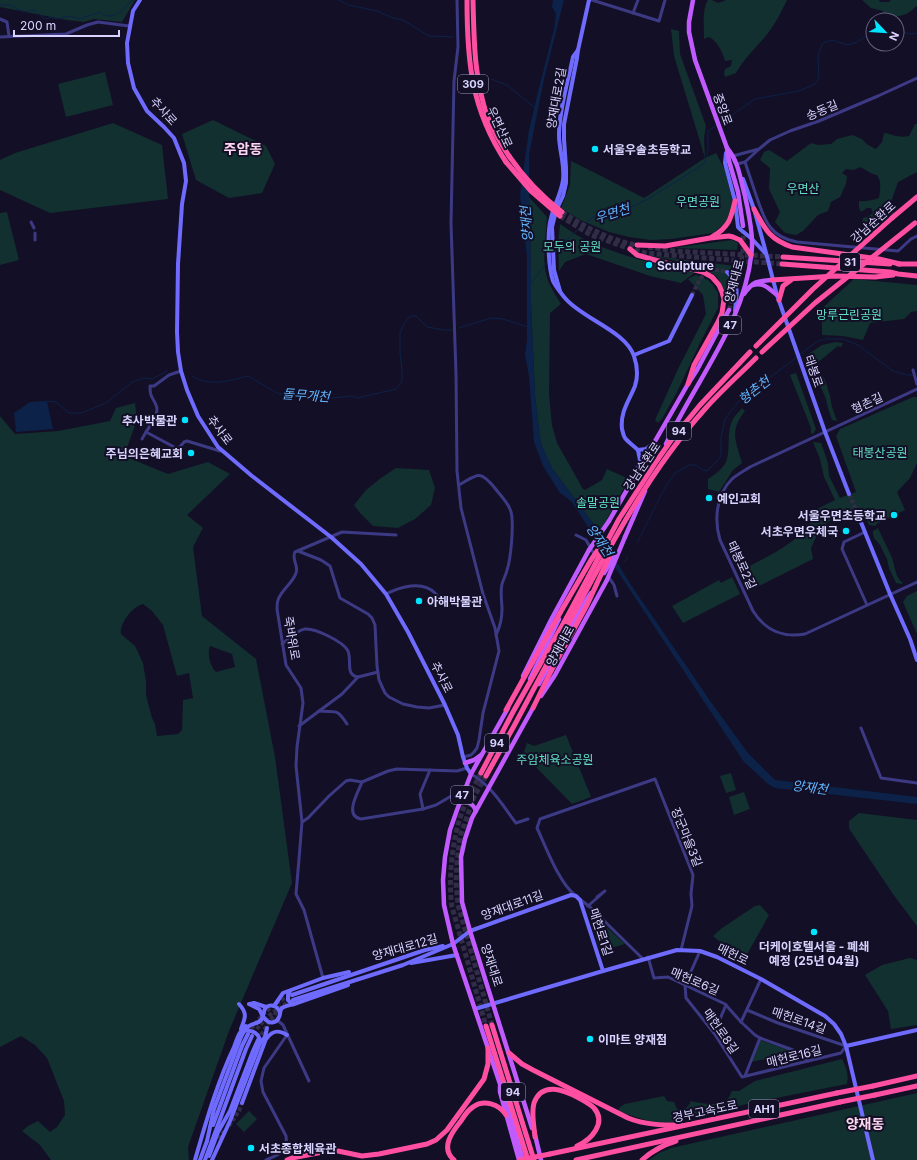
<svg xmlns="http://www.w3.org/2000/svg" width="917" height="1160" font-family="Inter,'Noto Sans KR',sans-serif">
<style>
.green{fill:#12302f;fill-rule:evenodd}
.water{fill:#0c2248}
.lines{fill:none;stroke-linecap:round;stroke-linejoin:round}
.stream{stroke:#0c2248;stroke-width:1}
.secondary-tunnel{stroke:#312d47;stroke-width:4;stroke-dasharray:4 2;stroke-linecap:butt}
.primary-tunnel{stroke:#312d47;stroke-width:4.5;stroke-dasharray:4.5 2;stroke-linecap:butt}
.highway-tunnel{stroke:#312d47;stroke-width:5;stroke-dasharray:5 2.5;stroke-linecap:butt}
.street{stroke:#3d3a85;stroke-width:3}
.secondary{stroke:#6f6bff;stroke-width:4}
.primary{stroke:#c25bff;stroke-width:4.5}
.highway{stroke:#ff4fa3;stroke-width:5}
.primary-bridge{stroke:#c25bff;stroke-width:4.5}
.highway-bridge{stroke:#ff4fa3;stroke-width:5}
.poi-dot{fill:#00e5ff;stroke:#130f26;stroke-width:1.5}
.labels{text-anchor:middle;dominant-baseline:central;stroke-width:4;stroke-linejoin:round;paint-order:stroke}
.shield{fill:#130f26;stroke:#9e99be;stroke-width:1}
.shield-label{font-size:11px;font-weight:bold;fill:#d9d4ff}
.street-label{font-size:12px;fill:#d9d4ff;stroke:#130f26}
.poi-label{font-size:12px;font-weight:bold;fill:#d9d4ff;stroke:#130f26;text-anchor:start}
.park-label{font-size:12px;fill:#5fe0c0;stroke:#130f26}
.water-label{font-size:13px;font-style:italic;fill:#62b6ff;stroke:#130f26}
.quarter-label{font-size:14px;font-weight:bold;fill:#ffd6f0;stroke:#130f26}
</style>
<rect width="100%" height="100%" fill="#130f26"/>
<g class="green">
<polygon points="0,0 135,0 122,22 94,19 84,22 67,20 0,7"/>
<path d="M708 0H712L718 3 726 0H787C781 12 776 23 768 33 757 47 744 58 736 73L725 77 724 73 725 69 731 66 732 60 725 61C722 51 718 42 709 37L704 39C704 28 702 9 708 0Z"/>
<path d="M862 0H879L880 2H889L891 0H917V6C913 8 910 13 906 14 899 17 890 17 883 15V11L871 8Z"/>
<polygon points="671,29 679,31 680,54 706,126 704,138 705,158 716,153 725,170 733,203 726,222 713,233 671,239 651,240 629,237 609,232 580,220 561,208 570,185 571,161 607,179 644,198 705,158 674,56"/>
<polygon points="105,72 113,105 66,117 58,84"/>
<polygon points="213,120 266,146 275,164 262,193 229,198 196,180 182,134"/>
<polygon points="113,123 162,145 168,199 50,213 0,190 0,160 15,153"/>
<path d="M915 124H917V172L898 182 891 202 894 214H889L874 228H864L862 222 863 218 867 217 873 213 871 208H867L861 212 859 208V201C865 202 873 200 879 198 880 190 882 183 877 175 872 175 865 169 860 167L854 170 846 169 842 173 847 176 846 184 840 197 831 202 828 211 818 215 803 231 796 235 785 233 775 222 780 212 769 189 770 168 760 160 764 152 769 150 787 161 811 143 818 145 831 144 837 139 852 135 862 139 868 145 876 149 882 142 884 133C895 135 898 138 909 136Z"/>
<path d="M529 197 547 217C546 239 540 264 550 285 553 291 557 298 561 304L550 313 549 395 552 425 557 443 583 489 585 490 602 480 607 469 629 479 601 530 595 526 552 468 541 446 535 396 531 303V271Z"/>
<polygon points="7,212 19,260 0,265 0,213"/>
<path d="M560 224C568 229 577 236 586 240 620 256 657 265 693 272V274L681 283 650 276 586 254 565 262 559 271 558 243Z"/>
<polygon points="732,240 738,243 737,250 673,248"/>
<path d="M647 255 735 266 730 291 726 294C723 288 721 282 717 277 705 264 664 259 647 255Z"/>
<polygon points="696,275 708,280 713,285 718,293 718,308 699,345 677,392 662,419 658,423 655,420 678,369 706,314 703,295 688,279"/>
<polygon points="854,279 917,285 917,311 911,312 904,319 870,323 863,340 843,336 822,335 822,323 816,314"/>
<polygon points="835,342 843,343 841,347 838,346 817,363 820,373 825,380 830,396 832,407 837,421 832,420 828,408 826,399 807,355 822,345"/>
<polygon points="796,373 816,429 814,433 811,434 811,428 790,375"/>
<path d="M913 397H917V463L910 478 897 492 905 510 876 524V526L869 525 862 508 842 515 828 522 817 535 811 548 813 559 749 591 740 571C762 559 797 544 810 523 813 519 815 513 817 509L835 500 824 477 820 459 813 442 821 443 828 463 829 476 840 498 856 492 836 436 840 429Z"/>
<path d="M135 403 137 420 124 456 168 474 208 462 230 474 187 515 203 528 193 547 202 616 256 659 275 757 292 883 229 1031 188 1147 189 1160H51L40 1145 22 1131 28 1126 38 1121 50 1132 57 1127 65 1115 64 1101 47 1058 35 1045 21 1036 0 1047V416L15 434 58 431 110 421 116 408ZM143 604 152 611 163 625 177 676 189 673 193 698 183 700 182 730 178 734 157 736 155 724 152 718 146 695V681L143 663 135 646 121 634C119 624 133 606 143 604ZM210 646 232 654 235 667 216 672C210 667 207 653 210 646Z"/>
<path d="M742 408 745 411C729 431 736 441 742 463L733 470 719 492 708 489V479C714 475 723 469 726 462 731 449 726 434 732 421 734 416 739 412 742 408Z"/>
<polygon points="396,468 429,470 435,488 431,505 415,519 398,528 373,526 360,513 354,505 366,490 381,478"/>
<path d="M878 528C882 538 888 548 892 558 895 566 895 578 903 583L902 584 896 583 889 568 887 559 880 545 874 538 873 534V531Z"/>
<polygon points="732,577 740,594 683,623 672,606 719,580 721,583"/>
<polygon points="917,591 917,634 903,602 907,596"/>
<polygon points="566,735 591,797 572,804 533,764 524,752 527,743 534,746"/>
<polygon points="731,773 736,790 726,793 720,776"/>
<polygon points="744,792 750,809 734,815 729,797"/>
<polygon points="859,813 917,820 917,926 893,894 850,830 849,827 849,821"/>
<polygon points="760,905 769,915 745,958 730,950 713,936 722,928 755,906"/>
<polygon points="589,913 591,913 625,944 600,951"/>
<polygon points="910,958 917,960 917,1025 891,1029 888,1011 865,975 882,965"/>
<polygon points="760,1040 792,1051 795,1053 751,1062"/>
<path d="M842 1059C846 1067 849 1074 847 1084L751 1103 673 1122 655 1123 620 1112 618 1110 620 1107 625 1104 664 1096 667 1101 674 1102 677 1109C685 1110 688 1108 691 1101 701 1103 718 1107 727 1100 729 1098 730 1094 732 1091H739L755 1081Z"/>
<polygon points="917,1093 917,1160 649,1160 659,1153 671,1148"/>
<polygon points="249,1111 257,1119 244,1132 236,1124"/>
</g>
<g class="water">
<polygon points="553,0 564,0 544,79 529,155 529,197 531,271 531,303 535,396 541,443 552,468 595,526 629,582 713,705 748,753 775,780 917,797 917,804 775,788 768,784 744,762 571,501 560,493 543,466 534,442 529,376 525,355 527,340 527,257 520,195 529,130 538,92 554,29 556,14 552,7"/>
<polygon points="47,401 53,429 16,432 14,413 30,402"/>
</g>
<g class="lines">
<g class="stream">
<polyline points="338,0 349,5 377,11 393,18 403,20 429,36 453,37"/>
<path d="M0 5H11L19 10 26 12 32 10 36 11 42 17 46 19 50 17 57 19 70 16 79 19 100 12C103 14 106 16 109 16 117 17 127 5 133 0"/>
<polyline points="897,31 911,34 917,33"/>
<polyline points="491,79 507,85 535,108"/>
<polyline points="721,123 755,99 799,91 815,84 819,78 818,55 823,43 832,40 848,45 857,42 873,32"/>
<polyline points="555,252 560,245 593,217 620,212 648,199 704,164 708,151 708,131 716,126"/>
<polyline points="530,285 547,262"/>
<polyline points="459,328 491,318 503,319 528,327"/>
<polyline points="799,355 818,341 825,339 843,339 858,345 893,371 907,375 913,375"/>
<path d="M192 376C208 387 230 381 248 376L277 393 285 395 308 393 323 399 352 396 357 398 396 389 402 382V371L400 353V333L404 324 410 316H416L427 327 444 330H452"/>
<polyline points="47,401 56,402 69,413 81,413 106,403 132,382 144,378 152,379 167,371"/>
<polyline points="637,543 664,489 675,473 690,465 696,465 703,470 707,471 716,462 721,456 721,438 725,419 738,402 797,357"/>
<polyline points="624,562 628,557"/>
</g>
<g class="secondary-tunnel">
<path d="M692 295C701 277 705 265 727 272"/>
<polyline points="849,494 856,510"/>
<path d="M248 1034C259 1016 273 1003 292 995"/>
<path d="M253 1034C264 1019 275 1009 291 1001"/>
<polyline points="258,1040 267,1025 278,1010"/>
<polyline points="229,1126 239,1111 242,1103"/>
<polyline points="219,1139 224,1131"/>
</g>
<path class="primary-tunnel" d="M729 310C737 284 745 257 743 230"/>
<g class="highway-tunnel">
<path d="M562 212C586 228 612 241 640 246"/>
<polyline points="560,216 591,235 630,249 646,253 705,258 782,264"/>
<polyline points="648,247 674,251 783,257"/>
<path d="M481 773C474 787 466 800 461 815 452 842 448 880 452 907L486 1026"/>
<polyline points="486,776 474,797 460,837 457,862 456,883 458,905 492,1025"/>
</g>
<g class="street">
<polyline points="457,0 458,47 454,81 451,223 456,374 457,471 461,508 483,594 495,628 499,651 483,713 479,740 477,748 474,752 471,755 463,757"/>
<polyline points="592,0 659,21 665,0"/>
<polyline points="633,13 638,0"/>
<polyline points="0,19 7,22 9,36"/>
<polyline points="0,37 66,34 87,25 98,22 129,26"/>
<polyline points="733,156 759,149 770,140 790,131 819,121 878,96 917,78"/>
<path d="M745 162C749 174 753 186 757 198 765 221 770 237 797 242L898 251 911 239 917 236"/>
<polyline points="737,164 745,162 758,150"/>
<polyline points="31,222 34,228"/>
<polyline points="35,240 35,233"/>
<polyline points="913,370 917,384"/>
<path d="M181 371 169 375 154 386H150C150 397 152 396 156 405 160 414 151 424 146 432L176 448H179L184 442 187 441 220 451"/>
<path d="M917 389 750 467C744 471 738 474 732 479 716 495 714 520 720 540L753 611C765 630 783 638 805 634L917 582"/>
<polyline points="142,439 146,432"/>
<path d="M459 485C477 475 479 469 494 487 500 495 509 503 511 512 514 523 511 559 507 570 506 575 503 580 502 584 500 593 502 601 502 609 502 619 500 627 496 635"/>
<polyline points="865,532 844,542 842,549 867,605"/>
<polyline points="576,535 586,540 594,554"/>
<polyline points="298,551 321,560 330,566 340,598 368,614 372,618 375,625 377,666 379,680 385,693 389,697 403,704 417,707 429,708 445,705"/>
<polyline points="608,576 614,585 617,596"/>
<path d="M386 594C400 587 422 580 435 593 438 596 441 600 443 604"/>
<path d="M282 644C289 639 297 630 305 629 315 628 344 642 348 651 352 661 345 675 358 677"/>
<path d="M319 711C336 713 336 707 347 724"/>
<polyline points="299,726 342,694 358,677 378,672"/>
<polyline points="861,728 881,778 917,783"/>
<path d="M471 774C491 785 503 806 516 823L528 819"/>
<path d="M362 782C359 791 343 816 361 819L423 809 436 805 453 795 463 792"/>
<polyline points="423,809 420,794 430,770"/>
<polyline points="302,822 308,818 329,796 346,781 350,780 362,782 388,771 397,769 457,771 467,768"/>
<path d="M575 895C559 883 546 847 537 828L540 819 655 779 693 875 691 894 692 906 681 950"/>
<polyline points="581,900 590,907 643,959"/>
<polyline points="588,906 605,891 597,897"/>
<polyline points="700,951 685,985 686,998 714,1033 742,1077 841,1053 846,1046 778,1023 747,1010"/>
<polyline points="648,957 654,978 668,977 725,1004 741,1022 755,1035 760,1038 793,1050 808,1061"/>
<path d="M323 978 304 910 296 894 299 859 302 822 296 766 297 747 303 703 301 688 286 665 277 609C277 606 277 603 278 600 281 590 293 583 296 573 299 565 291 559 295 552L342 532 396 535"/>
<polyline points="277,1020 283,1025 309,1081"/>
<polyline points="741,1022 761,979"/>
<polyline points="714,1033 726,1005"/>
<polyline points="745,1076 760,1038"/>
<path d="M266 1160C280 1154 288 1152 286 1136L263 1092 261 1081 264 1068 287 1035"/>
</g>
<g class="secondary">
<polyline points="140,0 133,11 127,43 128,63 134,88 147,111 164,127 174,138 184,163 186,181 182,204 178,264 177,332 178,352 181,371 187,390 198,416 218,447 252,476 331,537 361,564 386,594 408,632 445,705 458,735 463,757 467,768 471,774"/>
<path d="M578 50 573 57C568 82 559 110 559 135 559 150 565 165 563 180 561 194 554 205 551 218 547 233 548 266 553 281 556 287 561 293 565 298 581 318 626 331 634 356 637 365 638 377 635 386 629 401 620 412 622 429 623 432 623 435 625 438 628 442 634 446 638 450"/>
<polyline points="726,153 725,163 735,201 738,227 741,230 752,239 765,253"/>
<polyline points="743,179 754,209 765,249 777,295 825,432 849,494"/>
<path d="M727 272C741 284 736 295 735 311"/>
<polyline points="560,291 554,270 552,227 556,211 563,196 566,183 566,168 564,139 564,124 577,58 578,50 589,0"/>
<polyline points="634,355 669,341 692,295"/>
<polyline points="638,450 646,449 653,444"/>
<polyline points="638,469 640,460 638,450"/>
<polyline points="856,510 890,594 910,639 917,660"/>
<polyline points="411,963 457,955"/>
<polyline points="290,991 288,995 288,1000 291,1003 294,1004"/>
<polyline points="292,995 425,950 443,946"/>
<polyline points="293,1000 403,965 453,944 470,931 571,895 576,896 580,900 603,971"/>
<path d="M239 1004C248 1014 245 1018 241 1029"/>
<path d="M249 1004 259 1009C261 1012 263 1018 266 1020 270 1024 277 1023 279 1017 281 1014 279 1011 282 1008 285 1006 291 1005 294 1004L348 985"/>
<path d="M250 1004 254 1003 266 1007C272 1004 277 1006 280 1012"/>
<polyline points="274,1006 283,993 323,978 349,972"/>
<polyline points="475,1009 603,971 677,950 700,951 717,957 761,979 825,1016 834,1024 841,1034 846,1046 873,1160"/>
<path d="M245 1030C253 1031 260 1033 260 1043"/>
<path d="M267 1038C273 1030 279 1030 287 1035"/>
<polyline points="846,1046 917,1030"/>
<polyline points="242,1103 267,1036"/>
<polyline points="213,1125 242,1046 248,1034"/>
<path d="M207 1141 214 1109 241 1037C243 1033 245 1029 249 1026 253 1023 258 1024 261 1020 264 1016 263 1011 266 1007"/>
<polyline points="209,1156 218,1132 230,1111 253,1051 258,1040"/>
<path d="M195 1160C206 1122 217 1083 234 1047 237 1039 239 1031 246 1026"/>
<polyline points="200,1160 207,1141"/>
<polyline points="205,1160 246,1049 252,1036"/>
<polyline points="212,1160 230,1121 260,1043 265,1037 267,1028"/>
</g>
<g class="primary">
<polyline points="693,0 689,22 689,32 695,60 727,148 729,161 738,192 743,226"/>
<path d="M753 285C764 282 769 289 777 295"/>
<path d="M744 294C753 281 757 281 772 280"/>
<path d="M666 444C696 379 747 321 752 247 753 231 748 211 745 196 740 178 739 162 727 148"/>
<polyline points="609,521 688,384 697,370 729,310"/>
<polyline points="625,537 645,491"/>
<polyline points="523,676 552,618 589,550"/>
<polyline points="530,679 559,619"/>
<polyline points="539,684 583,605 591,593"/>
<polyline points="541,696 555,675 607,580"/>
<polyline points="508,708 471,774 457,810 450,830 445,857 443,880 444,905 453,944 500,1084 504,1091 523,1160"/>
<polyline points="465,763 474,760 481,755"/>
<path d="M460 802C468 801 473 803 476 811"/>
<polyline points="500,1086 500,1092 519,1160"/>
<polyline points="532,1128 470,931 462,902 461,857 465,839 472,818 534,706"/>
<polyline points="535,1135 541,1160"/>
</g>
<g class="highway">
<path d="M467 0C467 61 471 109 506 162"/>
<path d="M473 0C474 40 474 80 488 118 494 132 501 144 509 156"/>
<path d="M754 209C765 229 769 239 792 247L879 259 900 264"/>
<polyline points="892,218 917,197"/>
<path d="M712 237C729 227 731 219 735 201"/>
<polyline points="637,245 665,246 710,238 729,236 733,237 740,240 751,255"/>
<polyline points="630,249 637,255 666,263 703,272 712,277 719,285 722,292 724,299 722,313 718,322 694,365 688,384"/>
<polyline points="783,257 890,264"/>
<polyline points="782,264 890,272 898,274 917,276"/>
<polyline points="898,264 917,264"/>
<polyline points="772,280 835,276 875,277 893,275"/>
<polyline points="779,300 783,286 791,280"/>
<polyline points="533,708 551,671"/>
<polyline points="506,710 560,613"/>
<polyline points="481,773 513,712 567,617"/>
<polyline points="486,776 514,726 571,619"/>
<polyline points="492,1025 534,1160"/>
<polyline points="486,1026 528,1160"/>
<path d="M509 1053 522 1064 533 1070 628 1118C645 1125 662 1125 681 1125"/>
<polyline points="873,1086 917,1076"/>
<polyline points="875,1095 917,1086"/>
<path d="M535 1137C534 1126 531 1113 534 1103 542 1081 564 1090 579 1098 584 1101 590 1104 594 1108 607 1123 591 1140 577 1146"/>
<polyline points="550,1154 837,1093"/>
<polyline points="287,1160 292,1158 333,1150 362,1156 379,1154 427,1144 436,1140 447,1130 484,1079 488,1064 488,1048"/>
<path d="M454 1160C440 1148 452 1132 461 1121 464 1116 468 1110 473 1107 484 1099 499 1104 506 1115"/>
<polyline points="576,1160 840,1102"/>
<path d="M642 1160C652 1151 663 1145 676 1141"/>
</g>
<g class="primary-bridge">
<polyline points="589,550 609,521"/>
<polyline points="604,573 614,557"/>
<polyline points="607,580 625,537"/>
</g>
<g class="highway-bridge">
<path d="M509 156C524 178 541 196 562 212"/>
<polyline points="506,162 531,191 560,216"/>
<polyline points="756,346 813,289 892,218"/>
<polyline points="762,352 815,303 915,223"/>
<polyline points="560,613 591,560 604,541"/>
<polyline points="567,617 619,519 656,462 672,439 700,405 750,352"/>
<path d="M571 619C610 546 649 471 705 409 721 391 739 375 756 358"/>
<polyline points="551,671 587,605 611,553"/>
<polyline points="837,1093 873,1086"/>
<polyline points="840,1102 875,1095"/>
<polyline points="520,1160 550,1154"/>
</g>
</g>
<g class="poi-dot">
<circle cx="595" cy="149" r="4"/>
<circle cx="649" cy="265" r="4"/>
<circle cx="185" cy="420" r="4"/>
<circle cx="191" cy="453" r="4"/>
<circle cx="709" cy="498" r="4"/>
<circle cx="894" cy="515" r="4"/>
<circle cx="846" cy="531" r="4"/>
<circle cx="419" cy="601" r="4"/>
<circle cx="814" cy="932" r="4"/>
<circle cx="590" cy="1039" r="4"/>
<circle cx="251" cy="1148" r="4"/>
</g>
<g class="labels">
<g class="shield">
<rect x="458" y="75" width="30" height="18" rx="3"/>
<rect x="840" y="253" width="20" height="18" rx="3"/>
<rect x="719" y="316" width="22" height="18" rx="3"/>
<rect x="667" y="422" width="24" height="18" rx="3"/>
<rect x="485" y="734" width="24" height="18" rx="3"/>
<rect x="451" y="786" width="22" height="18" rx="3"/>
<rect x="501" y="1083" width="24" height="18" rx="3"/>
<rect x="749" y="1100" width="30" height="18" rx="3"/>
</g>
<g class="shield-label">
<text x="473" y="84">309</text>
<text x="850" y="262">31</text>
<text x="730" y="325">47</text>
<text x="679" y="431">94</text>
<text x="497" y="743">94</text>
<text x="462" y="795">47</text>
<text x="513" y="1092">94</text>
<text x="764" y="1109">AH1</text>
</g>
<g class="street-label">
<text transform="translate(556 98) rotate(-80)">양재대로2길</text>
<text transform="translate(723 109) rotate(70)">중앙로</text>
<text transform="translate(822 110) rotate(-22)">송동길</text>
<text transform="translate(164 111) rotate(48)">추사로</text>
<text transform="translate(500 127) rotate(65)">우면산로</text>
<text transform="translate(873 222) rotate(-42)">강남순환로</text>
<text transform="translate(734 281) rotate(-75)">양재대로</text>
<text transform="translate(814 371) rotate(71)">태봉로</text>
<text transform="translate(867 403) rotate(-25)">형촌길</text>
<text transform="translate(220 430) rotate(53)">추사로</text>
<text transform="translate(642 466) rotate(-56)">강남순환로</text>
<text transform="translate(742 565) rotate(65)">태봉로2길</text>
<text transform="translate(292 638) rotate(80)">죽바위로</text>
<text transform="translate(560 646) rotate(-61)">양재대로</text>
<text transform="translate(442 677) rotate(63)">추사로</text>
<text transform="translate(687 837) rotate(68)">장군마을3길</text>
<text transform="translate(512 905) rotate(-20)">양재대로11길</text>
<text transform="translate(601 932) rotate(72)">매헌로1길</text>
<text transform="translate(405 947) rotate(-16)">양재대로12길</text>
<text transform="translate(733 954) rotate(26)">매헌로</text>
<text transform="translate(492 965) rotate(72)">양재대로</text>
<text transform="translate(695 981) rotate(23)">매헌로6길</text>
<text transform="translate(799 1020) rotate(19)">매헌로14길</text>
<text transform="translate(721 1031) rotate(55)">매헌로8길</text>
<text transform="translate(794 1056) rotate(-14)">매헌로16길</text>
<text transform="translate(705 1111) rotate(-12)">경부고속도로</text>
</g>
<g class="poi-label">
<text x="603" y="149">서울우솔초등학교</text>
<text x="657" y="265">Sculpture</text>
<text x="177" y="420" text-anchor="end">추사박물관</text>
<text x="183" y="453" text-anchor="end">주님의은혜교회</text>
<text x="717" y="498">예인교회</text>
<text x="886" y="515" text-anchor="end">서울우면초등학교</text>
<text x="838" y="531" text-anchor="end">서초우면우체국</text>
<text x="427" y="601">아해박물관</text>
<text x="814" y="946" text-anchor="middle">더케이호텔서울 - 폐쇄<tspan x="814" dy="14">예정 (25년 04월)</tspan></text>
<text x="598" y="1039">이마트 양재점</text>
<text x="259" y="1148">서초종합체육관</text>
</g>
<g class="park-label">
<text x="803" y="188">우면산</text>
<text x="698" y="201">우면공원</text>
<text x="572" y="246">모두의 공원</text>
<text x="849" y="314">망루근린공원</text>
<text x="880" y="452">태봉산공원</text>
<text x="598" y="502">솔말공원</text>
<text x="555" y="759">주암체육소공원</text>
</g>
<g class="water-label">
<text transform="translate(612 213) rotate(-18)">우면천</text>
<text transform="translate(526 224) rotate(-94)">양재천</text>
<text transform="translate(754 390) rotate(-38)">형촌천</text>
<text transform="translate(306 395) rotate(4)">돌무개천</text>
<text transform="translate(600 540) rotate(56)">양재천</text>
<text transform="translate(810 787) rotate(7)">양재천</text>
</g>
<g class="quarter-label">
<text x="243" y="148">주암동</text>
<text x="865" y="1123">양재동</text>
</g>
</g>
<g transform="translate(885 32) rotate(115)"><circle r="19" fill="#130f26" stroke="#625e7d"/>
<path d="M0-3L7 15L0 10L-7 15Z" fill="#00e5ff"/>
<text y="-6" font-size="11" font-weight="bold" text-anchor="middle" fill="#d9d4ff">N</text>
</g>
<path d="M14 30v6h105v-6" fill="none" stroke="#d9d4ff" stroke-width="2"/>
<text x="20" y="30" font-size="12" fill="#d9d4ff" stroke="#130f26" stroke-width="3" paint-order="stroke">200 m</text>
</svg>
